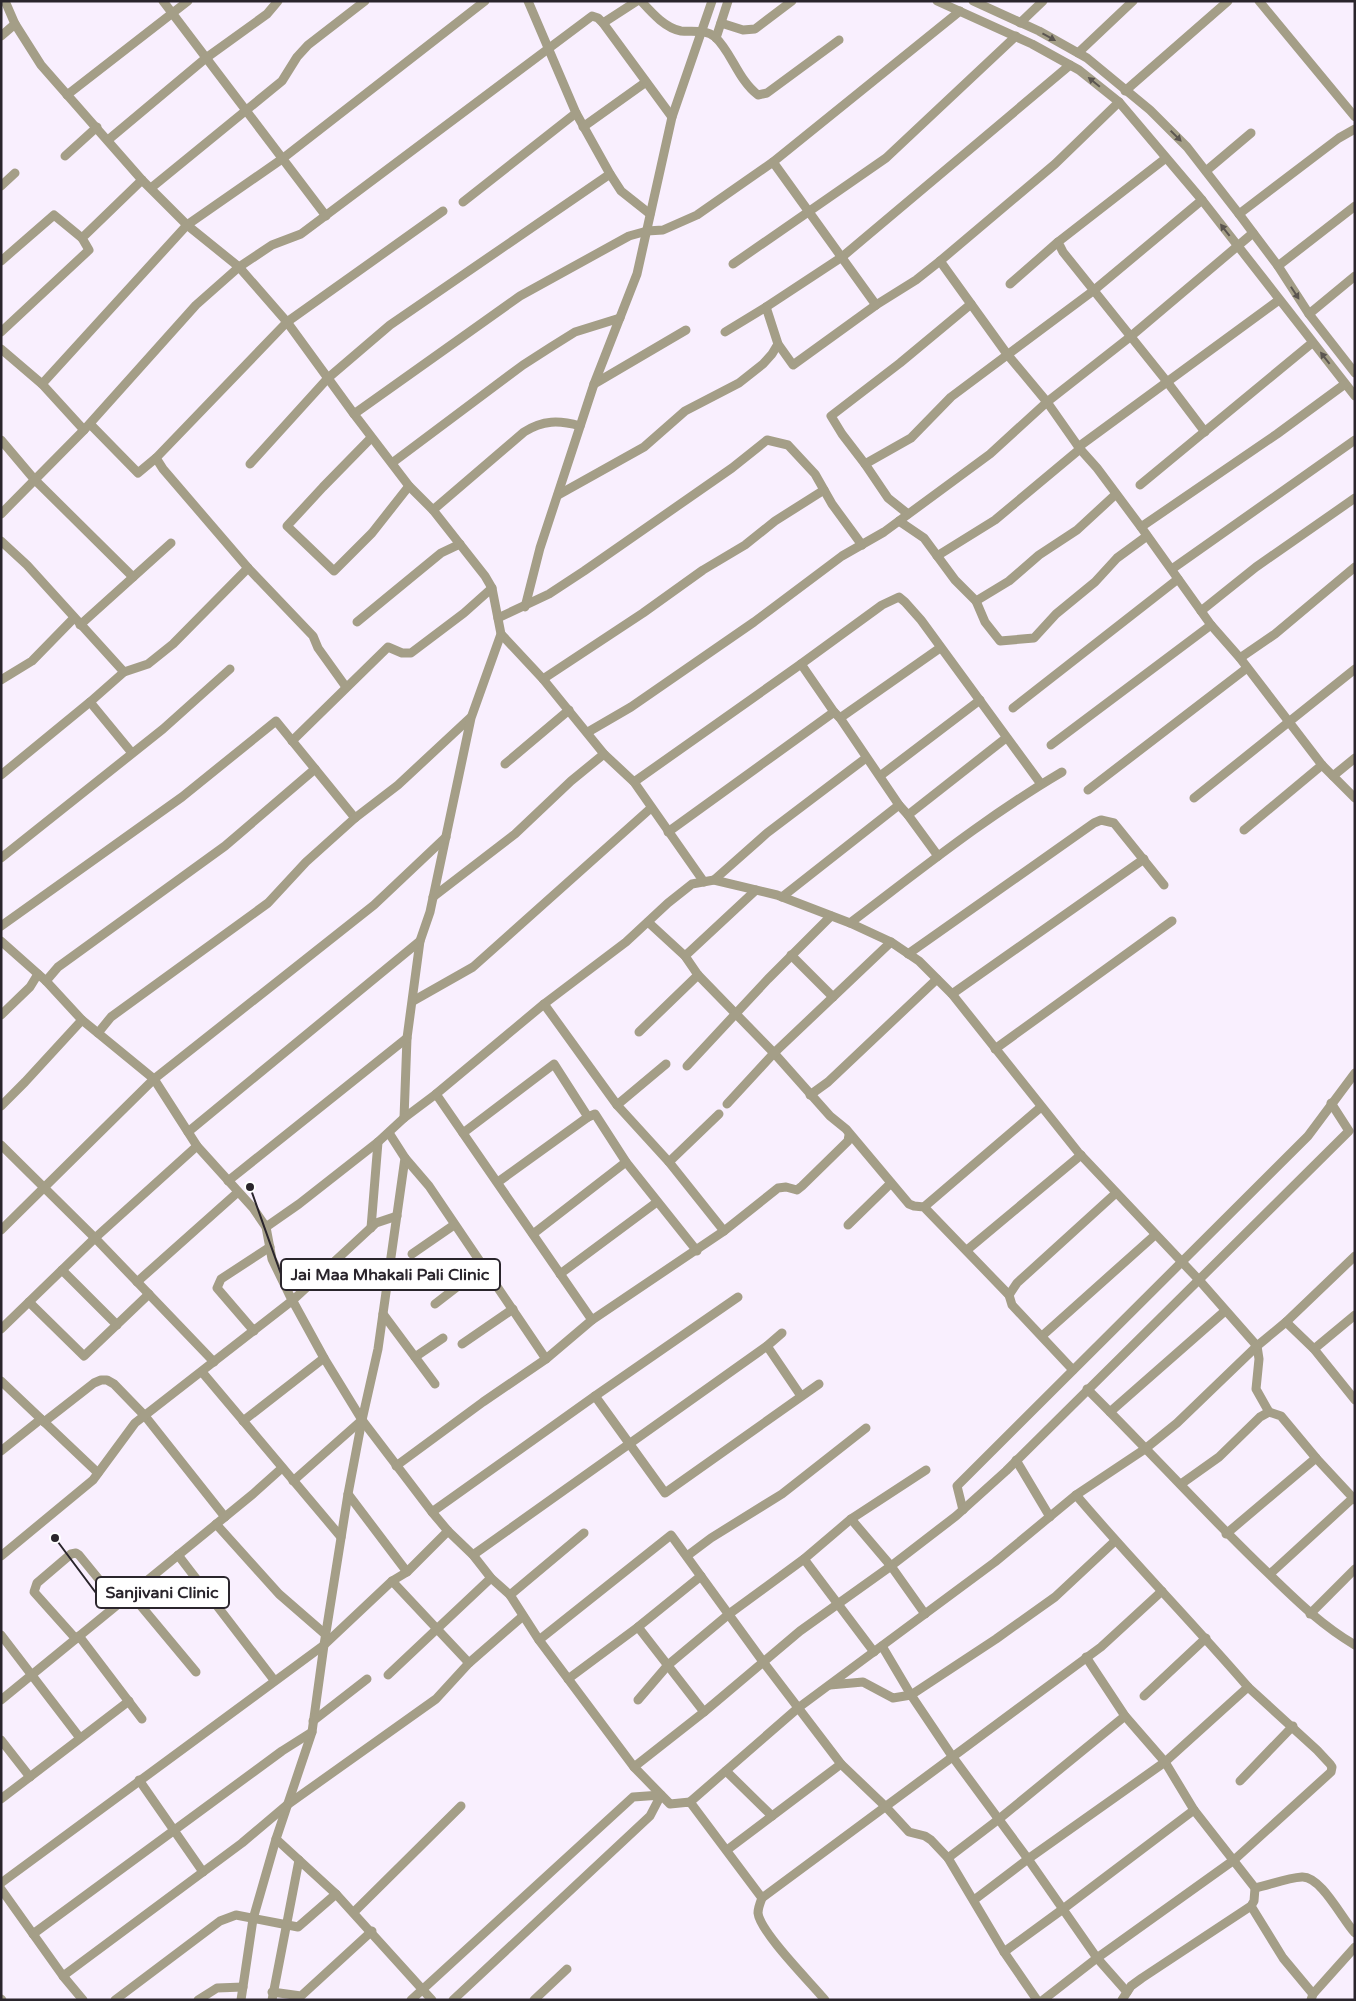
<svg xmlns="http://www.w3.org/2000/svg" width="1356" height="2001" font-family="'Varela Round',sans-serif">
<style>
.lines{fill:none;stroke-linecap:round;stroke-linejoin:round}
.minor{stroke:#a49e87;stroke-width:9}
.oneway{fill:#5b5550}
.leader{fill:none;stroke:#2a252c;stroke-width:2}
.callout-dot{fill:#2a252c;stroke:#fff;stroke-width:2}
.callout{fill:#fff;stroke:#2a252c;stroke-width:2}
.callout-label{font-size:16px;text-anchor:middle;font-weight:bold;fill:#2a252c}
</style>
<rect width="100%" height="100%" fill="#f9effe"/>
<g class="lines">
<g class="minor">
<polyline points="5,1 15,24 41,65 142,180 187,225 239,267 287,322 354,414"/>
<polyline points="163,1 326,216"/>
<polyline points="528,1 576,113 610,174 621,191 650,214"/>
<path d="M641 1C652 13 665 28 681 31 692 32 706 29 715 37 731 51 738 80 758 95L767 93 839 40"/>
<polyline points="937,1 1032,44 1079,70 1119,102 1202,200 1355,396"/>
<polyline points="973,1 1039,31 1087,58 1150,110 1187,147 1239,214 1278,266 1309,314 1355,373"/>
<polyline points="1259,1 1355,117"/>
<polyline points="603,23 637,1"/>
<polyline points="721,23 743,30 755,29 792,1"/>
<polyline points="1020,23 1043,1"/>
<polyline points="1,36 15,24"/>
<polyline points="716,38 728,1"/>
<polyline points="1078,53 1133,1"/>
<polyline points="1125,91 1228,1"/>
<polyline points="67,95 188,1"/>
<polyline points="583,127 646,82"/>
<polyline points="108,140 206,58 267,14 278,1"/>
<polyline points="65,156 97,127"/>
<polyline points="1166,158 1058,242 1063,252 1168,383 1205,432"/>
<polyline points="773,162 960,11"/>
<polyline points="1206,171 1251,133"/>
<polyline points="1,186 15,173"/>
<polyline points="151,188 282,81 297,57 308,45 365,1"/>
<polyline points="463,202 576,113"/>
<polyline points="1239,214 1339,138 1355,129"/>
<polyline points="1,261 54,215 82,238"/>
<polyline points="940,261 1055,164 1119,102"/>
<polyline points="733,264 886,158 1016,36"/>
<polyline points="1278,266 1355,206"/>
<polyline points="1010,284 1058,242"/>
<polyline points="971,304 900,363 831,416 842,434 865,464 911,438 951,397 1093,291 1202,200"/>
<polyline points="766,307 842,257 1070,65"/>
<polyline points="1309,314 1355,276"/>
<polyline points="1,332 89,250 82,238 142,180"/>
<polyline points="725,332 766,307 778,344 793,365 876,305 916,280 940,261 1007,354 1047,402 1080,449 1097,468 1141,527 1211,625 1240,658 1322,765 1355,798"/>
<polyline points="1,349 42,384 84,430"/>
<polyline points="42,384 187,225 282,159 485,1"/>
<polyline points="594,384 686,330"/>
<polyline points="90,424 138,473 156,458"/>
<polyline points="371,438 323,487 287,526 334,571 372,533 409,486"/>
<polyline points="1,440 34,479 133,577"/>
<polyline points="1081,445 1279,300"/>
<polyline points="392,463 523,365 551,347 575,332 620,318"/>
<polyline points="250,464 328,378 390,325 610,174"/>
<polyline points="865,464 888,498 908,514"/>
<polyline points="1140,485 1312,343"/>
<polyline points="558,495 644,447 685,411 739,383 763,364 772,354 778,344"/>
<path d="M433 510 524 432C543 420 559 420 580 426"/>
<polyline points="1,514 84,430 196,305 239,267 272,245 301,234 592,16 598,18 603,23 672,117"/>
<polyline points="899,521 924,538 955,580 976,601 1009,581 1039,555 1077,530 1116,494"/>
<polyline points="1141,527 1277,434 1345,384"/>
<polyline points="1,541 27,565 124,672"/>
<polyline points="937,556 995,520 1080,449"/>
<polyline points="248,568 163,469 156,458 287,322 443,211"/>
<polyline points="1172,569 1355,440"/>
<polyline points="976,601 985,622 1000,641 1034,638 1056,614 1095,582 1117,558 1147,536"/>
<polyline points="525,607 540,548 594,384 637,274 672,117 712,1"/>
<polyline points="1201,611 1256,567 1355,498"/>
<polyline points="498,618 549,594 584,571 732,468 767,440 788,445 815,474 832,504 862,545"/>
<polyline points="357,622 441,553 460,544"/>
<polyline points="80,625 171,543"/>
<polyline points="501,634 543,679 604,754 634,782 704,882"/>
<polyline points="1240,658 1275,634 1355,567"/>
<polyline points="801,664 882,605 899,597 905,602 921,620 1041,784"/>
<polyline points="543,679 643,613 703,570 745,545 775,521 824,490"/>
<polyline points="1,680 32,661 74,618"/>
<polyline points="1013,708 1178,579"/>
<polyline points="840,718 940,648"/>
<polyline points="588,732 631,707 754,622 842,556 884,532 990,454 1047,402 1130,337 1253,233"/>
<polyline points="292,741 388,647 402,653 411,653 464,613 492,588"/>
<polyline points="1051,745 1211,625"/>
<polyline points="132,753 90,702 124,672 148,664 173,644 248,568 313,636 318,648 346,687"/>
<polyline points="505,764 569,710"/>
<polyline points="1,775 90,702"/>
<polyline points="880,776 980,700"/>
<polyline points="1333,776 1355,758"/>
<polyline points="634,782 801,664 834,712 840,718 899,805 908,815 938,856"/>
<polyline points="1088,790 1247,668"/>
<polyline points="1194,798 1355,669"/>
<polyline points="908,815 1006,738"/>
<polyline points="1244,830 1322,765"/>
<polyline points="668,832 834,712"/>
<polyline points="1,858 163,729 230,669"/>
<polyline points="714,880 767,833 866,758"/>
<polyline points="433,897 515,834 571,781 604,754"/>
<polyline points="782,897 899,805"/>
<polyline points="648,922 685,956 698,975 774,1053 830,1116 846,1129 909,1204 914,1206 924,1207 1009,1295"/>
<path d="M850 923C919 871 987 816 1062 772"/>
<polyline points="1,926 182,797 276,721 355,818"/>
<polyline points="1,941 46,981 82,1020 154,1079 197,1146 253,1208 266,1227 272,1259 290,1296 324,1358 362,1420 432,1512 448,1531 473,1555 491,1578 510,1595 539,1640 634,1767 670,1804 690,1802 762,1898"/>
<polyline points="908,954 1094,823 1101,820 1114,823 1164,885"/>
<polyline points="791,955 833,997"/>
<polyline points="685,956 756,890"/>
<polyline points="46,981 58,967 225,846 315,769"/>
<polyline points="952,994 1144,859"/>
<polyline points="413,1001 473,967 651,808"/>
<polyline points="1,1015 30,987 38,974"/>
<polyline points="639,1032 698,975"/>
<polyline points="98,1033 111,1017 268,903 306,862 355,818 398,785 470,718"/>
<polyline points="995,1049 1172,921"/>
<polyline points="687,1066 768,979 831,916"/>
<polyline points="436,1094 592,1320"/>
<polyline points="810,1095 828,1082 937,979"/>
<polyline points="727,1104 774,1053 891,942"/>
<polyline points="617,1105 666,1064"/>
<polyline points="1,1106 25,1082 82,1020"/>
<polyline points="588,1117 595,1114 626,1162"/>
<polyline points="404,1118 407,1038 420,941 430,912 471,718 501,634 492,588 485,576 433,510 409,486 354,414 520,296 629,236 647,231 663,230 697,215 773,162 876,305"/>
<polyline points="188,1132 420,941"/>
<polyline points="389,1133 405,1158 378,1349 362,1420 348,1494 324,1645 312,1732 276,1839 336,1894 432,2000"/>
<polyline points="463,1133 554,1064 588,1117 498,1182"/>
<polyline points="1,1145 95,1238 214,1362"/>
<polyline points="405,1158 429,1186 546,1359"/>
<polyline points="669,1162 719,1114"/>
<polyline points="228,1181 407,1038"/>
<polyline points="924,1207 1041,1107"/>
<polyline points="848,1225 891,1183"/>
<polyline points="266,1227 299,1204 378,1142 404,1118 436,1094 544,1004 626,942 668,903 692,884 714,880 777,895 850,923 891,942 919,961 952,994 1078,1152 1199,1280 1257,1346 1259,1359 1256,1389 1269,1412"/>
<polyline points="371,1228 378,1142"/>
<polyline points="1,1230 154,1079 374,905 446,837"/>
<polyline points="724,1231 778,1188 786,1187 797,1190 802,1186 848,1141 849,1135"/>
<polyline points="533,1234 626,1162 697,1251"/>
<polyline points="967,1250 1081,1155"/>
<polyline points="412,1254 454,1225"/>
<polyline points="62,1270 117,1325"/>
<polyline points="560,1274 657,1202"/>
<polyline points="137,1282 238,1192"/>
<polyline points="29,1302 84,1356 149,1294"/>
<polyline points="435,1304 484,1266"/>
<polyline points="383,1314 435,1384"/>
<polyline points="1286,1322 1314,1349 1355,1400"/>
<polyline points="1,1329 95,1238 197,1146"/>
<polyline points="254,1331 217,1288 221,1279 270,1247"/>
<polyline points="1042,1336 1155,1235"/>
<polyline points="462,1344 513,1309"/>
<polyline points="767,1346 801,1396"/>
<polyline points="1314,1349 1355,1315"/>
<polyline points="415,1357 443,1338"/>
<polyline points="1073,1370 1012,1305 1009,1295 1017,1283 1116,1193"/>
<polyline points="202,1372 341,1537"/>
<polyline points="1,1381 98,1473"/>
<path d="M1087 1389C1148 1449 1205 1513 1268 1573 1296 1600 1321 1625 1355 1645"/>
<polyline points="595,1396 665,1493 819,1384"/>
<polyline points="1110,1412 1225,1311"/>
<polyline points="243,1421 324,1358"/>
<polyline points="44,1422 94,1383 101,1380 107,1380 114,1384 145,1416 225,1517"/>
<polyline points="1,1451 41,1419"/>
<polyline points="1016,1460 1050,1517"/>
<polyline points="396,1466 483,1402 546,1359 592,1320 724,1231 669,1162 617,1105 544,1004"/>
<polyline points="293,1481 362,1420"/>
<polyline points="1181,1484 1219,1457 1260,1417 1269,1412 1281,1416 1316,1458 1355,1500"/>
<polyline points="348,1494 407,1572"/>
<polyline points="963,1510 957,1486 1308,1136 1355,1073"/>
<polyline points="432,1512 595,1396 738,1297"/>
<polyline points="851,1519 891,1566 925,1614"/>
<polyline points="216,1524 279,1594 325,1634"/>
<polyline points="1226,1534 1316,1458"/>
<polyline points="178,1555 274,1680"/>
<polyline points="473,1555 767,1346 782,1333"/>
<polyline points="1,1556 93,1480 135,1423 293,1300 376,1223 397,1216"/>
<polyline points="687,1556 711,1538 782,1494 866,1428"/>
<polyline points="804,1559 874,1652"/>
<polyline points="1270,1574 1353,1498"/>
<polyline points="392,1581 469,1663"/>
<polyline points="131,1594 196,1672"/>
<polyline points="510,1595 584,1533"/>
<polyline points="1310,1614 1355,1569"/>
<polyline points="638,1627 704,1712"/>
<polyline points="1,1635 80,1738"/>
<polyline points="79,1636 142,1719"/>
<polyline points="76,1639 34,1592 37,1583 71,1554 76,1553 79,1555 119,1604"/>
<polyline points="539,1640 671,1535 764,1663 841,1764 886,1807 909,1832 925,1836 931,1840 948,1858 1004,1952 1037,2000"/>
<polyline points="882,1646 911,1695 952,1756 1028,1859 1097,1958 1127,1992"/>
<polyline points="1086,1657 1125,1716 1165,1762 1194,1810 1255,1888 1254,1901 1251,1906 1142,1978 1131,1986 1122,2000"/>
<polyline points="388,1675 491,1578"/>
<polyline points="568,1679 638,1627 701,1576"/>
<polyline points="830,1685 863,1682 893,1698 911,1695 996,1639 1055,1597 1115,1541"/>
<polyline points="1144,1696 1206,1638"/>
<polyline points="1,1700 253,1494 282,1468"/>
<polyline points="638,1700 668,1665 729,1614 804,1559 851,1519 926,1470"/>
<polyline points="313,1721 367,1679"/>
<polyline points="1,1740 30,1777"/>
<polyline points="634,1767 704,1712 800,1631 891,1566 956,1516 1006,1471 1349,1131 1331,1103"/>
<polyline points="726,1771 772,1816"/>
<polyline points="139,1780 203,1872"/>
<polyline points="1240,1781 1293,1726"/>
<polyline points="1,1799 129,1701"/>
<polyline points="690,1802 798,1708 995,1562 1076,1495 1145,1449 1177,1423 1257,1346 1286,1322 1355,1256"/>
<polyline points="727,1850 841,1764"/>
<polyline points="948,1858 999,1819 1125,1716"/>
<polyline points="1,1883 324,1645 392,1581 407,1572 448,1531"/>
<path d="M1255 1888C1270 1885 1286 1878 1302 1877 1321 1876 1342 1919 1355 1933"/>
<polyline points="1,1889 63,1976 83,2000"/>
<path d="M974 1900 1028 1859 1165 1762 1248 1687C1192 1622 1132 1561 1076 1495"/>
<polyline points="1251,1906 1283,1958 1313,1994"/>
<polyline points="354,1912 461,1806"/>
<polyline points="33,1934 282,1751 312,1732"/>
<polyline points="1004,1952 1063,1909 1194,1810"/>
<polyline points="63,1976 242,1843 287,1805 436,1699 469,1663 523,1616"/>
<polyline points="272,1992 301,1996 372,1931"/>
<polyline points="1,1999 2,2000"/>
<polyline points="115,2000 220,1921 236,1915 298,1927 336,1894"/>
<polyline points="198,2000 217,1988 243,1987"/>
<polyline points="241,2000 253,1919 276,1839"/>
<polyline points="272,2000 299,1860"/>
<polyline points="411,2000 633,1797 661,1795 650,1816 453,2000"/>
<polyline points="534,2000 567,1969"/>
<path d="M825 2000C811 1983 760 1932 758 1913 758 1908 760 1903 762 1898L1101 1647 1162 1591"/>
<polyline points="1043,2000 1097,1958 1234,1860 1331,1772 1332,1767 1330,1764 1317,1750 1248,1687"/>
<polyline points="1311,2000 1313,1994 1355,1947"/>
</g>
</g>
<defs><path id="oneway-solid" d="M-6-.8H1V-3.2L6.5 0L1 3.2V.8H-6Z" transform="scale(1.25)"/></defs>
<g class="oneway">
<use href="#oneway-solid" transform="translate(1049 37) rotate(29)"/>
<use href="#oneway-solid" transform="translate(1094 82) rotate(-141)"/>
<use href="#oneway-solid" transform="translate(1176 136) rotate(45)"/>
<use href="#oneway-solid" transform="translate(1225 230) rotate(-128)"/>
<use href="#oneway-solid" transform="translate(1295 293) rotate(57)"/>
<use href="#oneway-solid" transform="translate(1325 358) rotate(-128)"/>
</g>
<path class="leader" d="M250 1187L281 1274M55 1538L96 1593"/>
<g class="callout-dot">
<circle cx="250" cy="1187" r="5"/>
<circle cx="55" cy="1538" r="5"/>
</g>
<g class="callout">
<rect x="281" y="1259" width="219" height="31" rx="5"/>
<rect x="96" y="1577" width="133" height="31" rx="5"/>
</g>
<g class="callout-label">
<text x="390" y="1280">Jai Maa Mhakali Pali Clinic</text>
<text x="162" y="1598">Sanjivani Clinic</text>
</g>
<rect width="1356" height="2001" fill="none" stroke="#2a252c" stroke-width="5"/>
</svg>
